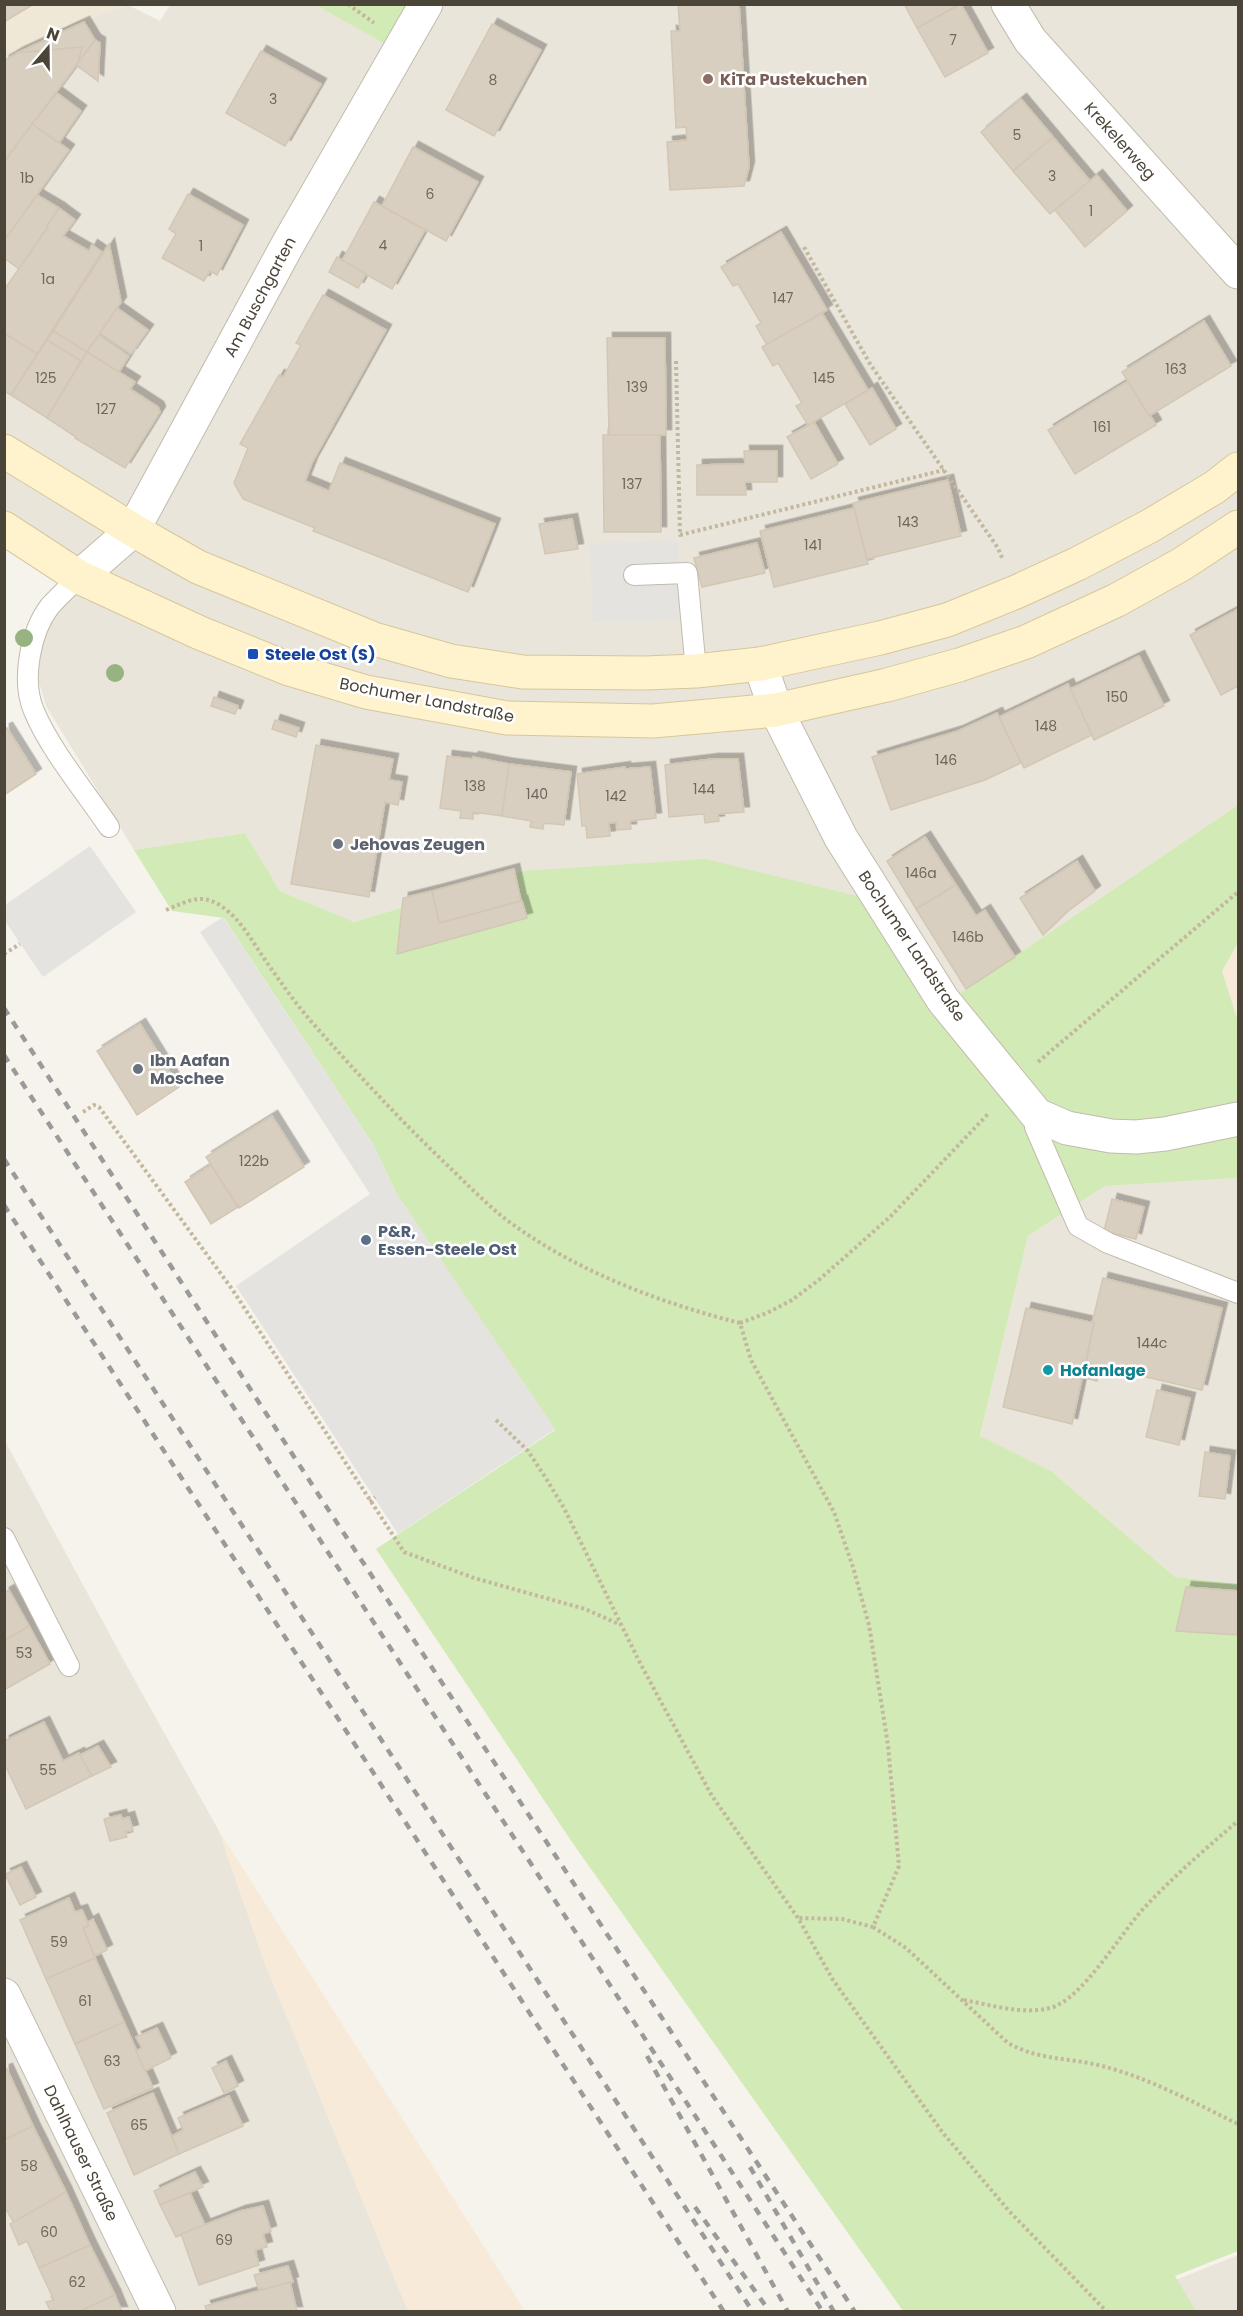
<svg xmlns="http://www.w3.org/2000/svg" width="1243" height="2316" font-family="Poppins,sans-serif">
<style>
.residential{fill:#eae5da}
.commercial{fill:#f7ead8}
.education{fill:#efe8d6}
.green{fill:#d2eab5}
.parking{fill:#e5e3e0}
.building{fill:#d8cfc1;stroke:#d3c7b4;stroke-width:1.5;filter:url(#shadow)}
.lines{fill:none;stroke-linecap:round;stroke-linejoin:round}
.service-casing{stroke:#c2bbae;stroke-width:22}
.minor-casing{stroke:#c2bbae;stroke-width:35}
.secondary-casing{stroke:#d6c79b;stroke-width:35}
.path{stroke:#c4b79f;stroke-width:4;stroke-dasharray:3 3;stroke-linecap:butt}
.service{stroke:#fff;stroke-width:20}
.minor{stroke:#fff;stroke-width:33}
.secondary{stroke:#fff3cd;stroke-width:33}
.rail{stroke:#9a9a9a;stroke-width:4.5;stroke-dasharray:8 8;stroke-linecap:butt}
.tree{fill:#97b381}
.education-dot{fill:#8d6e63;stroke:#fff;stroke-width:2}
.transit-dot{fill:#1a4fb4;stroke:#fff;stroke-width:2}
.worship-dot{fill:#6b7280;stroke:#fff;stroke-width:2}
.service-dot{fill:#5c6f8a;stroke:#fff;stroke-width:2}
.culture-dot{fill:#0f9aa8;stroke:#fff;stroke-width:2}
.labels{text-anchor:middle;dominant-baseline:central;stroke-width:5;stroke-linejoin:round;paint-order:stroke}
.number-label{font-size:14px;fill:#6e675b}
.education-label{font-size:16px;font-weight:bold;fill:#785e54;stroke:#fff;text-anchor:start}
.street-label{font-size:16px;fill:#4b4439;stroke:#fff}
.transit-label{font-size:16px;font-weight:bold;fill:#164399;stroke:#fff;text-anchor:start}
.worship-label{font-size:16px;font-weight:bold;fill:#5b616d;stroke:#fff;text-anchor:start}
.service-label{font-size:16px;font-weight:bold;fill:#4e5e75;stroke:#fff;text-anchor:start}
.culture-label{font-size:16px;font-weight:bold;fill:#0d838f;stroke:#fff;text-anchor:start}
</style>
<defs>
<filter id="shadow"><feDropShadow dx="5.5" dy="-5.5" stdDeviation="0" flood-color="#0004"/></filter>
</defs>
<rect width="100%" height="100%" fill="#f6f3ec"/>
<g class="residential">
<polygon points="316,4 396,50 429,5 1007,5 1238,275 1238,805 942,1006 877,901 524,871 354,922 280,891 245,833 134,850 46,706 32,658 54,612 88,583 5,526 4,49 15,52 71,24 128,5 160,21 170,5"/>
<polygon points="1009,5 1238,5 1238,268"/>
<polygon points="1238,1178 1238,1584 1175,1577 1051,1471 980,1437 1028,1236 1105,1186"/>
<polygon points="4,1439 128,1668 219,1831 264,1961 408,2311 5,2311"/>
<polygon points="1238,2255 1238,2311 1192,2311 1173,2281"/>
</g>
<g class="commercial">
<polygon points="1238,943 1238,1021 1222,971"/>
<polygon points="219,1831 525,2311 408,2311 264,1961"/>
</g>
<polygon class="education" points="5,5 128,5 71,24 14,52 5,49"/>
<g class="green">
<polygon points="316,5 424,5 396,50"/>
<polygon points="1238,805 1238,943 1222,971 1238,1021 1238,1178 1105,1186 1028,1236 980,1436 1051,1471 1175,1577 1238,1584 1238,2251 1175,2276 1196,2311 903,2311 574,1845 376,1549 555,1430 396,1193 374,1146 224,918 172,911 134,850 245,833 280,891 354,922 524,871 706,859 877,901 940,1007"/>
</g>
<g class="parking">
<polygon points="678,541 680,620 592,622 590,543"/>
<polygon points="90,846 136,912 43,977 5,921 5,905"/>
<polygon points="223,917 374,1146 396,1193 555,1429 398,1534 236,1286 370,1194 200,932"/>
</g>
<g class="building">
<polygon points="4,4 34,4 4,22"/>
<polygon points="678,4 739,4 749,167 744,186 670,190 667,142 687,140 686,127 676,128 671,31 680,31"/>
<polygon points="904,4 960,4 917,28"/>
<polygon points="961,4 988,53 945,77 917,28"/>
<polygon points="84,22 95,40 78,63 82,47 17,53"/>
<polygon points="492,24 541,50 494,136 446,110"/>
<polygon points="95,40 100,43 98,81 76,65"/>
<polygon points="82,47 78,63 4,162 4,61 17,53"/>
<polygon points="261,51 321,84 285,146 226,113"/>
<polygon points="57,93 81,111 59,143 32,124"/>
<polygon points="1021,99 1053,137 1013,171 981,132"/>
<polygon points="32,124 69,150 7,237 4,235 4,162"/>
<polygon points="1053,137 1090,181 1050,214 1013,171"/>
<polygon points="413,147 478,182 446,241 382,206"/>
<polygon points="1097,175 1127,211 1085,247 1055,210"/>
<polygon points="188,194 243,225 217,275 210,271 204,281 162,258 176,234 169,229"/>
<polygon points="37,195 59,208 47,226 48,227 19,269 4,258 4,235 7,237"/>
<polygon points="374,202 425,230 392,289 342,261"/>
<polygon points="59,208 75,220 63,236 89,251 92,245 102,252 37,354 4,333 4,290 48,227 47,226"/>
<polygon points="781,232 827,310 767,345 756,326 761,323 738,284 733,286 721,267"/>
<polygon points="109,244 121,302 87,352 53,331"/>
<polygon points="337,257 366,274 358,288 329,272"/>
<polygon points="323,295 386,330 312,463 305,481 329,491 340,463 495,524 468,592 313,531 315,528 243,499 234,483 248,448 240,444 279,375 283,377 301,345 296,343"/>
<polygon points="117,308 148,330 131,354 100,333"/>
<polygon points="822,313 868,390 808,425 796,406 802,403 778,363 773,366 762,347"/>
<polygon points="1204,321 1231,366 1149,416 1122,372"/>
<polygon points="53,331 87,352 81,361 47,340"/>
<polygon points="4,333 37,354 11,395 4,391"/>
<polygon points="99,335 129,356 119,372 87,352"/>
<polygon points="607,338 665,338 666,435 609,435"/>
<polygon points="47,340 81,361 47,418 11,395"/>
<polygon points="87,352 135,382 130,389 158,407 160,412 125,468 75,438 76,437 47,418"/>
<polygon points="1128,381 1149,416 1150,415 1156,425 1075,474 1048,430"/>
<polygon points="872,388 896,429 870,445 845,404"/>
<polygon points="814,422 838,464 811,479 787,437"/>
<polygon points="603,435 660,435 661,532 604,532"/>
<polygon points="744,451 777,451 777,482 745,482 746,495 697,495 697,465 745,464"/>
<polygon points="948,480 961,536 867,559 853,503"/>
<polygon points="854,508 868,564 774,587 760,531"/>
<polygon points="572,519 578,549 545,554 539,524"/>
<polygon points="757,543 765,573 702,587 694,558"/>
<polygon points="1238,609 1238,686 1221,695 1190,635"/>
<polygon points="1139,656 1164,706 1094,740 1070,689"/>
<polygon points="1068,684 1092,735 1024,768 999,717"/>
<polygon points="214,697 238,706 235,714 211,706"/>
<polygon points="997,713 1021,763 985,780 891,810 872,757 958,731"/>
<polygon points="275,720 299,728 296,737 272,729"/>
<polygon points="7,728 36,774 4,795 4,729"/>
<polygon points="316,745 393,759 389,780 402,782 398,805 385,802 369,897 291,884"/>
<polygon points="447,756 472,759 473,757 509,764 502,816 473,812 473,819 460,818 461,811 440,808"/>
<polygon points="713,759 738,759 744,812 718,814 719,821 705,823 704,814 669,817 665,765"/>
<polygon points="509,764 571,772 564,825 544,823 543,829 530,827 531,821 502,816"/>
<polygon points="625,767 625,769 650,767 656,818 630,821 631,829 617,830 617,822 609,823 610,836 587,838 586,826 582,826 577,774"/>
<polygon points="925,837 956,885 916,909 887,861"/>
<polygon points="1077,861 1095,891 1067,912 1043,935 1020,898"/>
<polygon points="514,869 521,901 439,923 432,891"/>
<polygon points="956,885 976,916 985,910 1015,957 966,989 916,909"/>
<polygon points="432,891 439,923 522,901 527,918 397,954 403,898"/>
<polygon points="140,1024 179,1087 137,1115 97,1051"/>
<polygon points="272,1116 304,1167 239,1208 206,1157"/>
<polygon points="211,1165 238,1207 211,1224 185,1182"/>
<polygon points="1112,1199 1144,1207 1136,1239 1104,1231"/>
<polygon points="1103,1278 1222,1308 1202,1390 1086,1363 1094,1323 1092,1323"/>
<polygon points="1026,1308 1094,1323 1072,1424 1003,1407"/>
<polygon points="1086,1363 1101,1366 1097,1381 1082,1377"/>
<polygon points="1157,1390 1190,1398 1179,1445 1146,1437"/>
<polygon points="1205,1452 1230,1456 1225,1499 1199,1496"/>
<polygon points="1186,1587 1238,1591 1238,1635 1176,1631"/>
<polygon points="9,1590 29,1626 4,1641 4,1593"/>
<polygon points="29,1626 50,1664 6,1689 4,1641"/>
<polygon points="44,1722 63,1761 79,1753 92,1776 26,1809 4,1763 4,1741"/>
<polygon points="98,1746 111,1767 92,1776 80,1755"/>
<polygon points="121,1815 122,1819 129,1817 133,1830 125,1832 127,1837 110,1841 104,1819"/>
<polygon points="21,1867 36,1897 20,1905 5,1874"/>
<polygon points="69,1898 75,1912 82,1910 89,1926 83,1928 95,1958 46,1979 20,1920"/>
<polygon points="93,1919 107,1950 95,1956 83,1928 89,1926 88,1922"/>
<polygon points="95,1958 124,2022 75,2044 46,1979"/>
<polygon points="124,2022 153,2088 104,2109 75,2044"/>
<polygon points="157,2028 171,2058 145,2071 136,2051 142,2048 136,2037"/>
<polygon points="226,2061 238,2086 224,2093 212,2068"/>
<polygon points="7,2069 33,2126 4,2140 4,2070"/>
<polygon points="153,2093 179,2154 134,2175 107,2113"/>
<polygon points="229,2096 243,2126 179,2154 172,2136 183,2130 178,2118"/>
<polygon points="33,2126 66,2192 14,2223 4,2206 4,2140"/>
<polygon points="195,2172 203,2187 160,2205 154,2191"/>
<polygon points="66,2192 90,2245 39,2268 27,2241 19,2245 10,2224"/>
<polygon points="190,2193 205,2225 176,2237 160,2205"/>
<polygon points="263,2206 271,2231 263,2234 267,2247 255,2250 259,2265 199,2285 181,2234 240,2211"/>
<polygon points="90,2245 115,2295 78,2312 51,2312 46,2302 54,2300 39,2268"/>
<polygon points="288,2266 293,2282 262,2291 262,2288 259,2290 254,2275"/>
<polygon points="290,2282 297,2312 207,2312 205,2306"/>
<polygon points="115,2295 122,2312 78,2312"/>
</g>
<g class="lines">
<defs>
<g id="service">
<polyline points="634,575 687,573 696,671"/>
<path d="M79 577C70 586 59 596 50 606 30 632 21 681 34 711 49 748 86 793 109 827"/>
<polyline points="1037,1115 1035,1127 1078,1226 1108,1243 1238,1293"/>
<polyline points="4,1538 69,1666"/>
</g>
<g id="minor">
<polyline points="1008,4 1030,40 1238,272"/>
<polyline points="79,577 133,530 288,244 426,4"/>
<polyline points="760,664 776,710 841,838 943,1000 1037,1115 1067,1128 1111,1136 1136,1137 1165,1134 1238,1119"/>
<polyline points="4,1995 159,2312"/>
</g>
<g id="secondary">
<polyline points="4,451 133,530 198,567 374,639 451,661 523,672 645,673 696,671 760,664 880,638 947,620 1016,592 1077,564 1148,527 1215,487 1238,469"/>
<polyline points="4,528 79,577 200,633 289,669 366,692 507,718 653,721 776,710 887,685 959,665 1026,642 1117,600 1182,564 1238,527"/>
</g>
</defs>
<use href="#service" class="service-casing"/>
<use href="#minor" class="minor-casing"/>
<use href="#secondary" class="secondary-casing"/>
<g class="path">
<polyline points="348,4 374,23"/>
<polyline points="804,247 870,364 998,548 1003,560"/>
<polyline points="676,361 680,535 944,470"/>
<path d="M166 910C186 902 201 892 221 906 238 917 250 937 261 954 277 977 292 999 310 1020 353 1069 397 1117 444 1162 464 1181 483 1201 504 1218 573 1270 657 1302 740 1323L751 1360 834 1512 853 1567 869 1625 888 1745 899 1866 873 1927 842 1919 798 1918"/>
<polyline points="4,954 20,944"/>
<polyline points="1038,1062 1238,892"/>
<polyline points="83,1112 94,1105 99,1107 232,1289 404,1552 474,1578 585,1609 621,1625"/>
<polyline points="740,1323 767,1313 792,1300 820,1279 891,1216 989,1113"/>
<polyline points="496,1420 528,1451 547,1480 564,1508 640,1663 712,1796 798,1918 833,1980 943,2133 1009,2211 1107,2312"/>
<polyline points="370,1502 375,1497"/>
<path d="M873 1927 906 1948 1008 2043C1041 2061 1067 2057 1102 2066 1149 2078 1195 2103 1238 2124"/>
<path d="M964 2000C991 2005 1023 2015 1050 2008 1082 2000 1120 1934 1144 1908 1173 1877 1206 1848 1238 1821"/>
</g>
<use href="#service" class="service"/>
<use href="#minor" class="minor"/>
<use href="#secondary" class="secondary"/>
<g class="rail">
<polyline points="4,1008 322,1500 855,2312"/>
<polyline points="4,1055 823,2312"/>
<polyline points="4,1159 753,2312"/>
<polyline points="4,1205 724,2312"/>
<polyline points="647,2056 788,2312"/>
<polyline points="750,2167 834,2312"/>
<polyline points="695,2207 770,2312"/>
</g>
</g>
<g class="tree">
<circle cx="24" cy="638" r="9"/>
<circle cx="115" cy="673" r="9"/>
</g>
<circle class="education-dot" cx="708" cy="79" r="6"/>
<rect class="transit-dot" x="247" y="648" width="12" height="12" rx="3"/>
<g class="worship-dot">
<circle cx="338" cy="844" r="6"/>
<circle cx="138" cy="1069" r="6"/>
</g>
<circle class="service-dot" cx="366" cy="1240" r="6"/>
<circle class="culture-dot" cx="1048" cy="1370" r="6"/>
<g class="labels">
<g class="number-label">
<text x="953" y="40">7</text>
<text x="493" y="80">8</text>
<text x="273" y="99">3</text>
<text x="1017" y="135">5</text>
<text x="1052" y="176">3</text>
<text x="27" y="178">1b</text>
<text x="430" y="194">6</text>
<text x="1091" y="211">1</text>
<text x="383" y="245">4</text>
<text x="201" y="246">1</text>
<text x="48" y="279">1a</text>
<text x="783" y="298">147</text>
<text x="1176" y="369">163</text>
<text x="46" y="378">125</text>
<text x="824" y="378">145</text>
<text x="637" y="387">139</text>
<text x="106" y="409">127</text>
<text x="1102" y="427">161</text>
<text x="632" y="484">137</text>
<text x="908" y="522">143</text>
<text x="813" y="545">141</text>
<text x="1117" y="697">150</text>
<text x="1046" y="726">148</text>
<text x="946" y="760">146</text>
<text x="475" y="786">138</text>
<text x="704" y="789">144</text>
<text x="537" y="794">140</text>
<text x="616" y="796">142</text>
<text x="921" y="873">146a</text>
<text x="968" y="937">146b</text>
<text x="254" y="1161">122b</text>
<text x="1152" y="1343">144c</text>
<text x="24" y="1653">53</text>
<text x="48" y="1770">55</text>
<text x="59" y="1942">59</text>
<text x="85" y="2001">61</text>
<text x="112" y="2061">63</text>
<text x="139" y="2125">65</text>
<text x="29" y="2166">58</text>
<text x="49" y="2232">60</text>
<text x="224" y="2240">69</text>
<text x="77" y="2282">62</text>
</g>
<g class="education-label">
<text x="720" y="79">KiTa Pustekuchen</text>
</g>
<g class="street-label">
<text transform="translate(1120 141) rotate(48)">Krekelerweg</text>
<text transform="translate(260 297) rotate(-62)">Am Buschgarten</text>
<text transform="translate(427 700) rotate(11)">Bochumer Landstraße</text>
<text transform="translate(912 946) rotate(56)">Bochumer Landstraße</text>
<text transform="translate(81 2153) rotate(64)">Dahlhauser Straße</text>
</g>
<g class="transit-label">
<text x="265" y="654">Steele Ost (S)</text>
</g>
<g class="worship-label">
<text x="350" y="844">Jehovas Zeugen</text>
<text x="150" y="1060">Ibn Aafan<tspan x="150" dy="18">Moschee</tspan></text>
</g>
<g class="service-label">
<text x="378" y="1231">P&amp;R,<tspan x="378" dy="18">Essen-Steele Ost</tspan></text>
</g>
<g class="culture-label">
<text x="1060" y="1370">Hofanlage</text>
</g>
</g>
<rect width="1243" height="2316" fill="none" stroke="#4b4439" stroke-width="12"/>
<g transform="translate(48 48) rotate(20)" stroke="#ffffff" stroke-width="4.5" paint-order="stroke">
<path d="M0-4.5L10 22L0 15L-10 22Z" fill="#4b4439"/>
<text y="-9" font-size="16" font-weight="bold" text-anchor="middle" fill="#4b4439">N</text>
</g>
</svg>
